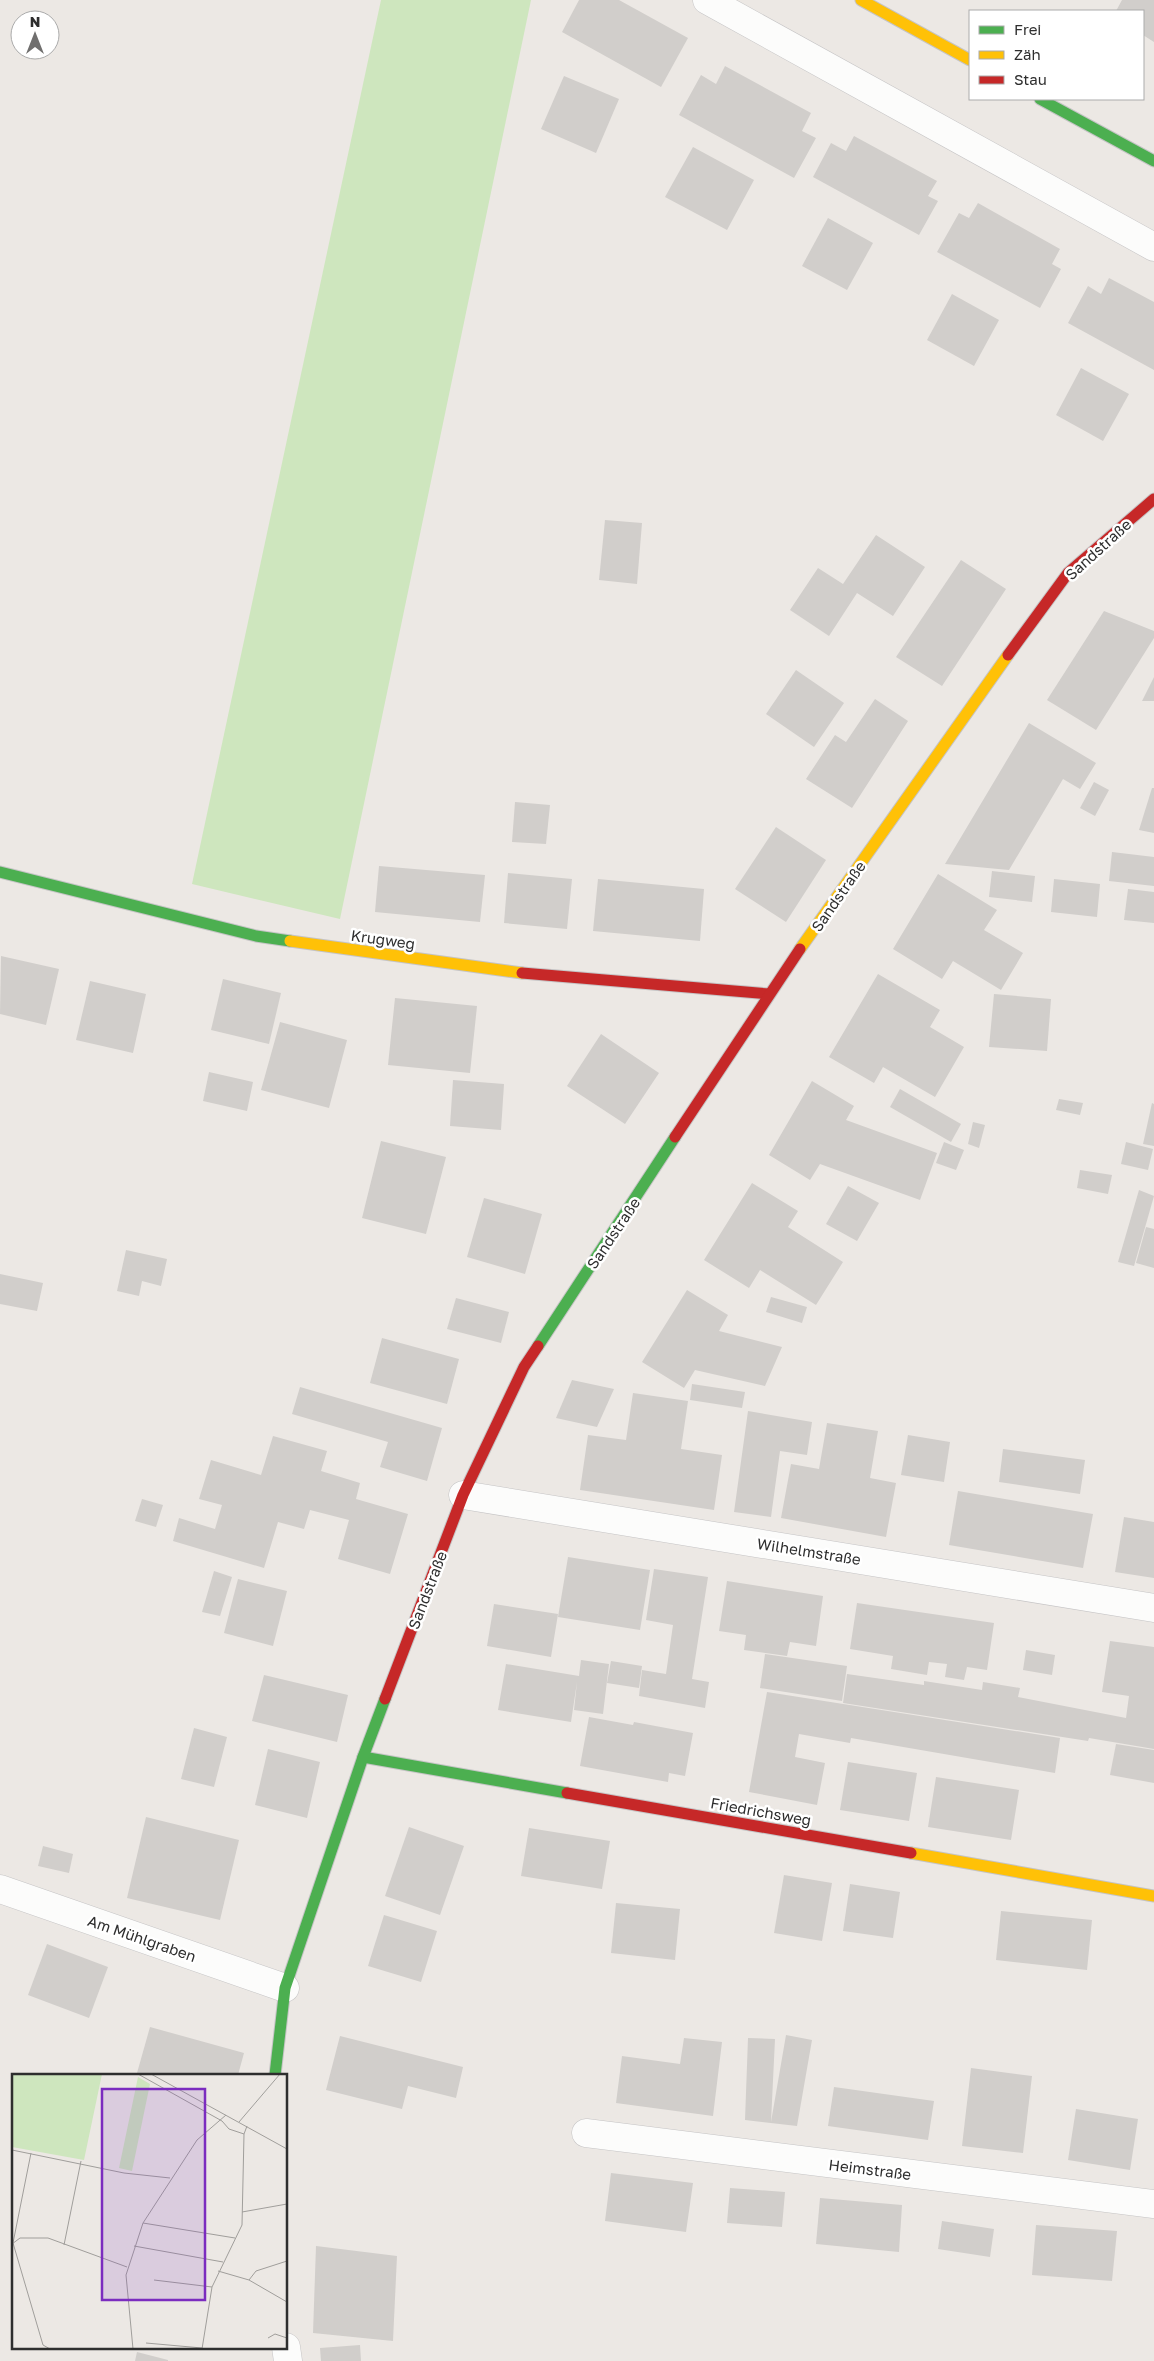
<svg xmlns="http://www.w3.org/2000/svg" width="1154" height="2361" font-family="'Golos Text',sans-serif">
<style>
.green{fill:#cee6be}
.building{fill:#d1cecb}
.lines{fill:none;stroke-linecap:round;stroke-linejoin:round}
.street-casing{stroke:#c5c4c5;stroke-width:29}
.fast-casing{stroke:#c5c4c5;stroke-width:13}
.slow-casing{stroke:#c5c4c5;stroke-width:13}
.jam-casing{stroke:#c5c4c5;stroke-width:13}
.street{stroke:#fcfcfb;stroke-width:28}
.fast{stroke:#4caf50;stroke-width:11}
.slow{stroke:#ffc107;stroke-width:11}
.jam{stroke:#c62828;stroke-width:11}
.labels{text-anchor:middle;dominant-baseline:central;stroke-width:5;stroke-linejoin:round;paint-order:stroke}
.street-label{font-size:15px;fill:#2e2e2e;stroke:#fff}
.inset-road{fill:none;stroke:#a09e9b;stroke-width:1}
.view{fill:#7b2cbf;fill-opacity:0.15;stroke:#7b2cbf;stroke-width:2.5}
.inset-edge{fill:none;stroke:#2e2e2e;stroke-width:2.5}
</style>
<rect width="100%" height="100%" fill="#ece8e4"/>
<polygon class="green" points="381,0 531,0 340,919 192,884"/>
<g class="building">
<polygon points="579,0 619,0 688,38 661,87 562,32"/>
<polygon points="1122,0 1154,0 1154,42 1143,35 1143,11 1116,11"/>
<polygon points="725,66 811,113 802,131 816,138 794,178 679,115 701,75 716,84"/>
<polygon points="564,76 619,99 596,153 541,129"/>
<polygon points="854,136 937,181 928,196 938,201 919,235 813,177 831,143 846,151"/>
<polygon points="693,147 754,180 727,230 665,197"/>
<polygon points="978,203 1060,249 1052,264 1061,269 1040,308 937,252 959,213 969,218"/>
<polygon points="828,218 873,243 847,290 802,266"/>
<polygon points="1109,278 1154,302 1154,370 1068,323 1088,286 1101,294"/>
<polygon points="952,294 999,320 974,366 927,340"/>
<polygon points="1081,368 1129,394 1103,441 1056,415"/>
<polygon points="605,520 642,523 637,584 599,580"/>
<polygon points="876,535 925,567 893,616 857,593 829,636 790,610 818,568 843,584"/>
<polygon points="961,560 1006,589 942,686 896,657"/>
<polygon points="1104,611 1154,631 1154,638 1096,730 1047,700"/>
<polygon points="796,670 844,703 814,747 766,714"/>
<polygon points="1154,677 1154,701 1142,701"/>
<polygon points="875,699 908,721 852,808 806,779 835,735 846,742"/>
<polygon points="1029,723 1096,763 1080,789 1063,779 1009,870 945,864"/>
<polygon points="1094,782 1109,790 1095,816 1080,808"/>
<polygon points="1152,788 1154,788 1154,833 1139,830"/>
<polygon points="515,802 550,805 546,844 512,842"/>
<polygon points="776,827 826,860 786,922 735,889"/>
<polygon points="1112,852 1154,857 1154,886 1109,881"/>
<polygon points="379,866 485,875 480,922 375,912"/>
<polygon points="992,871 1035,876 1032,902 989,897"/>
<polygon points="508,873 572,879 567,929 504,923"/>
<polygon points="938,874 997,910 984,930 1023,953 1001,990 953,961 942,979 893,949"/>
<polygon points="598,879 704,889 700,941 593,931"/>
<polygon points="1054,879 1100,884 1097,917 1051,912"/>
<polygon points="1128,889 1154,892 1154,923 1124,920"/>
<polygon points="1,956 59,969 46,1025 0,1014"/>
<polygon points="878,974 940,1010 930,1027 964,1047 935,1097 883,1067 874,1083 829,1057"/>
<polygon points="223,979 281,993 269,1044 211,1030"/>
<polygon points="90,981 146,994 133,1053 76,1040"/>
<polygon points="994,994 1051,999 1047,1051 989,1047"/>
<polygon points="395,998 477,1006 470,1073 388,1065"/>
<polygon points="280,1022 347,1040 329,1108 261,1090"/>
<polygon points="601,1034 659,1073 625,1124 567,1086"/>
<polygon points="209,1072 253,1082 247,1111 203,1101"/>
<polygon points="453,1080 504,1084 501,1130 450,1126"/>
<polygon points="812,1081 854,1106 846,1120 937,1153 920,1200 820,1164 810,1180 769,1155"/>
<polygon points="900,1089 961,1124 951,1142 890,1107"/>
<polygon points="1059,1099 1083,1103 1080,1115 1056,1110"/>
<polygon points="1152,1103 1154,1104 1154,1146 1143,1144"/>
<polygon points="973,1122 985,1125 979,1148 968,1144"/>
<polygon points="381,1141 446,1157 426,1234 362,1218"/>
<polygon points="944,1142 964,1150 956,1170 936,1163"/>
<polygon points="1126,1142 1153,1149 1148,1170 1121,1164"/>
<polygon points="1080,1170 1112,1175 1108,1194 1077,1188"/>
<polygon points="752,1183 798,1211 788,1227 843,1262 816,1305 760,1270 749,1288 704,1260"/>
<polygon points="848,1186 879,1203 857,1241 826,1224"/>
<polygon points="1139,1190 1154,1196 1134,1266 1118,1262"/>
<polygon points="484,1198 542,1214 525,1274 467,1257"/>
<polygon points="1146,1227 1154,1229 1154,1268 1136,1263"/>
<polygon points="126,1250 167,1259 161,1286 142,1281 139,1296 117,1291"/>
<polygon points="0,1274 43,1283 37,1311 0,1304"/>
<polygon points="687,1290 728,1315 719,1331 782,1347 765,1386 695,1370 684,1388 642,1362"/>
<polygon points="771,1297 807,1307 802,1323 766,1312"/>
<polygon points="456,1298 509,1312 501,1343 447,1329"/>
<polygon points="382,1338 459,1359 447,1404 370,1383"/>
<polygon points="572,1380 614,1389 597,1427 556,1418"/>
<polygon points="692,1384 745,1392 742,1408 690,1400"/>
<polygon points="300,1387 442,1428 427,1481 380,1467 388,1442 292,1414"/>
<polygon points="633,1393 688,1401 681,1449 722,1455 714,1510 580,1490 588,1435 626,1440"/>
<polygon points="748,1411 812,1422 807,1455 780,1451 771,1517 734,1512"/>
<polygon points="827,1423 878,1431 870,1478 896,1483 886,1537 781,1518 791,1464 819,1469"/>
<polygon points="908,1435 950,1442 944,1482 901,1475"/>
<polygon points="273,1436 327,1451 321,1471 360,1483 356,1499 408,1514 390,1574 338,1559 349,1520 310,1510 304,1529 278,1522 264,1568 173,1541 179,1518 215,1529 222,1505 199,1499 211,1460 261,1475"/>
<polygon points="1003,1449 1085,1460 1080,1494 999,1482"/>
<polygon points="958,1491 1093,1514 1083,1568 949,1545"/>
<polygon points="142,1499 163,1505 156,1527 135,1521"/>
<polygon points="1124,1517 1154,1522 1154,1578 1115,1572"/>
<polygon points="568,1557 650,1570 640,1630 558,1617"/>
<polygon points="654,1569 708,1577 692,1679 709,1682 705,1708 639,1696 642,1670 666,1674 673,1625 646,1620"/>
<polygon points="214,1571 232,1577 220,1616 202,1612"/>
<polygon points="238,1579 287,1591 273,1646 224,1633"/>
<polygon points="727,1581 823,1596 816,1646 790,1642 787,1656 744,1650 746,1635 719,1631"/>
<polygon points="857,1603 994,1623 987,1670 967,1667 964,1680 945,1677 947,1664 929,1662 927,1675 891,1669 893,1656 850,1649"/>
<polygon points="494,1604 558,1614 551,1657 487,1646"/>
<polygon points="1110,1641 1154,1647 1154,1749 1089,1738 1088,1741 843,1703 847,1674 924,1685 924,1681 982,1690 983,1682 1020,1688 1018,1697 1126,1718 1129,1696 1102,1692"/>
<polygon points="1026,1650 1055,1655 1052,1675 1023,1670"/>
<polygon points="765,1654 847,1666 842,1701 760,1688"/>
<polygon points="581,1660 609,1664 603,1714 574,1710 577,1682 571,1722 498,1710 506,1664 579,1676"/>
<polygon points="611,1661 642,1666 639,1688 607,1683"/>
<polygon points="264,1675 348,1695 337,1742 252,1721"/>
<polygon points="767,1692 1060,1738 1055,1773 851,1738 850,1743 799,1734 795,1757 825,1763 817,1805 749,1792"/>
<polygon points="589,1717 633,1725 634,1722 693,1733 685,1776 669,1773 668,1782 580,1766"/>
<polygon points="194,1728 227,1737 214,1787 181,1779"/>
<polygon points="1116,1744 1154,1750 1154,1783 1110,1775"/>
<polygon points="268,1749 320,1762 307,1818 255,1805"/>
<polygon points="848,1762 917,1773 909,1821 840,1810"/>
<polygon points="936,1777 1019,1790 1011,1840 928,1827"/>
<polygon points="146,1817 239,1840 220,1920 127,1898"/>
<polygon points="409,1827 464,1846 440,1915 385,1896"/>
<polygon points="529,1828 610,1841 602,1889 521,1876"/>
<polygon points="43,1846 73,1854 69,1873 38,1866"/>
<polygon points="784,1875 832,1883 822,1941 774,1933"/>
<polygon points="850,1884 900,1892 893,1938 843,1931"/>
<polygon points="616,1903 680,1909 675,1960 611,1953"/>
<polygon points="1001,1911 1092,1920 1087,1970 996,1960"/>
<polygon points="384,1915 437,1931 421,1982 368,1966"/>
<polygon points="47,1944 108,1967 89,2018 28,1995"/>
<polygon points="150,2027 244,2053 238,2075 146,2075 137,2073"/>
<polygon points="786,2035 812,2040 797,2126 745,2120 748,2038 775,2039 771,2122"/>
<polygon points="340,2036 463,2067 456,2098 408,2086 402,2109 326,2090"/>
<polygon points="684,2038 722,2042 713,2116 616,2103 622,2056 680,2064"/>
<polygon points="971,2068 1032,2076 1023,2153 962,2146"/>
<polygon points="834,2087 934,2101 928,2140 828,2126"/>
<polygon points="1076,2109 1138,2119 1130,2170 1068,2160"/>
<polygon points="611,2173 693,2183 686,2232 605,2221"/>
<polygon points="730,2188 785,2192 782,2227 727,2223"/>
<polygon points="820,2198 902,2205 899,2252 816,2244"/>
<polygon points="942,2221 994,2229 990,2257 938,2249"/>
<polygon points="1036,2225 1117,2231 1112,2281 1032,2275"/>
<polygon points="316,2246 397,2256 393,2341 313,2333"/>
<polygon points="360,2345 361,2361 321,2361 320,2348"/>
<polygon points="137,2352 168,2360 168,2361 135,2361"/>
</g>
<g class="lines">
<defs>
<g id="street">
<polyline points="707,0 1154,247"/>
<polyline points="463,1495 1154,1608"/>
<polyline points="0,1889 285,1988"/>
<polyline points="586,2133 1154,2204"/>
<polyline points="286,2347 288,2361"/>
</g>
<g id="fast">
<polyline points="1040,99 1154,161"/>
<polyline points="0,872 256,936 290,941"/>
<polyline points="538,1346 675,1137"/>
<polyline points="363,1757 567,1793"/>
<polyline points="275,2075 285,1988 363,1757 385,1699"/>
</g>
<g id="slow">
<polyline points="861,0 970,60"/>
<polyline points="290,941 522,973"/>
<polyline points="800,949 1008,655"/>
<polyline points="911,1853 1154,1896"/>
</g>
<g id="jam">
<polyline points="1008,655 1068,573 1154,499"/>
<polyline points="522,973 769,994"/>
<polyline points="675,1137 800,949"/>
<polyline points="385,1699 463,1495 524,1367 538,1346"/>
<polyline points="567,1793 911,1853"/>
</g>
</defs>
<use href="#street" class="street-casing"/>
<use href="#fast" class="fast-casing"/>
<use href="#slow" class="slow-casing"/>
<use href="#jam" class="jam-casing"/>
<use href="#street" class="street"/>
<use href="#fast" class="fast"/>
<use href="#slow" class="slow"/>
<use href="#jam" class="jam"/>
</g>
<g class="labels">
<g class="street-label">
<text transform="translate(1098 549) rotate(-42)">Sandstraße</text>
<text transform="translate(838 896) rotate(-55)">Sandstraße</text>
<text transform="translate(383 939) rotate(8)">Krugweg</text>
<text transform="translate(613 1233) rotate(-56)">Sandstraße</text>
<text transform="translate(809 1551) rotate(9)">Wilhelmstraße</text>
<text transform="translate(427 1590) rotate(-69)">Sandstraße</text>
<text transform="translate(761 1811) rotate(10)">Friedrichsweg</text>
<text transform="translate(142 1938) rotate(19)">Am Mühlgraben</text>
<text transform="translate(870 2169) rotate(7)">Heimstraße</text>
</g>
</g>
<g transform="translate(12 2074)">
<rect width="275" height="275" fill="#ece8e4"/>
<path d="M0 0H90L72 86 0 73ZM126 3 138 10 120 97 107 94Z" fill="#cee6be"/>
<path class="inset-road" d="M126 0 210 47 217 55 232 60M139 0 275 75M227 48 268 0M0 76 112 99 158 104M19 79 1 169 31 271 38 275M230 138 275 130M131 149 223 164M0 170 8 164H36L115 193M52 171 69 87M122 172 211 188M206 197 237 206 275 228M142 206 200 213M237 206 244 197 275 187M256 264 263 260 275 264M134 269 190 274M121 275 114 201 131 149 185 66 214 41M190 275 200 213 230 151 232 60 235 52"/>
<path class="view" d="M90 15H193V226H90Z"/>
<rect width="275" height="275" class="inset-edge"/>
</g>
<rect x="969" y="10" width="175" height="90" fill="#ffffff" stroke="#ababab"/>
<rect x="979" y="26" width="25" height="8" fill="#4caf50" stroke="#ababab"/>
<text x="1014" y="35" font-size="15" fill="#2e2e2e">Frei</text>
<rect x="979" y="51" width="25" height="8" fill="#ffc107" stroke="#ababab"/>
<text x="1014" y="60" font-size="15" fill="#2e2e2e">Zäh</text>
<rect x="979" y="76" width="25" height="8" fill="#c62828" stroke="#ababab"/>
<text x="1014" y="85" font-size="15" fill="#2e2e2e">Stau</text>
<g transform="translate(35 35)"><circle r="24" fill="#ffffff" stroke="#ababab"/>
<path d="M0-4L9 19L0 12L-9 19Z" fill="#706f6e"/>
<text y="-8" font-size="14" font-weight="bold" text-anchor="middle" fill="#2e2e2e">N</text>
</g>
</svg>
